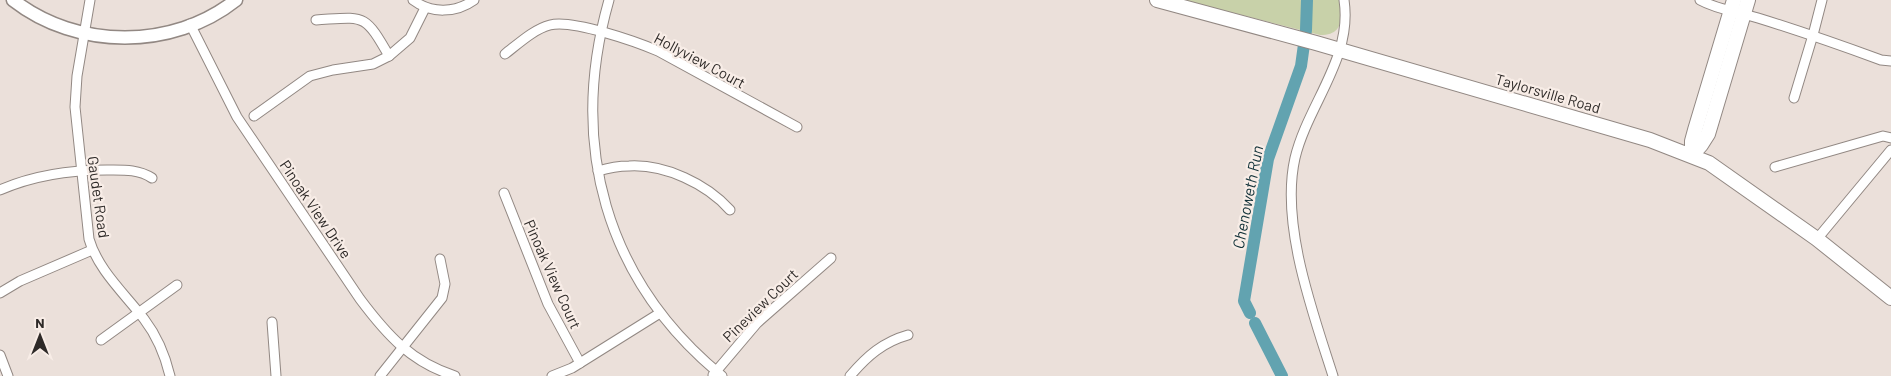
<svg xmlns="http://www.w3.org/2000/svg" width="1891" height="376" font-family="Barlow,sans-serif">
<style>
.green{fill:#c8d1a9}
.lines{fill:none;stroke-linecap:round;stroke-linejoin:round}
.river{stroke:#62a3b0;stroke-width:12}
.street-casing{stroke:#928883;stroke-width:11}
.secondary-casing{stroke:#928883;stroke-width:15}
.primary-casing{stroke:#928883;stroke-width:16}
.street{stroke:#fff;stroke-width:9}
.secondary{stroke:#fff;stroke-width:12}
.primary{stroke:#fff;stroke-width:14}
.labels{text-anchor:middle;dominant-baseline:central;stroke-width:4.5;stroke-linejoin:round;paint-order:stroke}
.street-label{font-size:15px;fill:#2e2a28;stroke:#f8ede7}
.water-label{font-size:16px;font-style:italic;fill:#103037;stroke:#f8ede7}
</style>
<rect width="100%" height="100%" fill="#ebe0da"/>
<path class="green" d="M1183 0H1339C1342 18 1344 35 1320 35Z"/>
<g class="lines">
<g class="river">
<polyline points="1250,313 1244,301 1268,159 1301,66 1306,30 1307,0"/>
<polyline points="1255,323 1282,376"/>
</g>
<defs>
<g id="street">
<path d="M90 0 77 76 75 107 89 239C98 270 125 294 144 319 157 336 165 355 170 376"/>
<path d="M413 0C431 14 456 13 474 0"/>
<path d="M609 0C568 144 605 280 722 376"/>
<path d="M1700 0C1718 10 1739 12 1758 18 1800 31 1840 45 1881 60L1891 61"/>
<path d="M316 20C364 17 364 12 389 56"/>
<path d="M190 24 237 117 360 299C387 335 411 362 455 376"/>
<path d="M505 54C518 44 534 29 550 25 572 19 637 42 658 51L797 127"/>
<polyline points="1794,98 1813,35 1822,0"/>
<polyline points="254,116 310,76 333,70 373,64 389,56 410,38 425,8"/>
<polyline points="1775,167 1883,136 1891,138"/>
<path d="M598 171C608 168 619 166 629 166 665 164 707 184 730 210"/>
<path d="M0 190C34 175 70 170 107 170 123 170 138 169 152 178"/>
<polyline points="504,193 548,304 580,363"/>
<polyline points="1817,239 1891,150"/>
<polyline points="0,293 20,281 92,250"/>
<polyline points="272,322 276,376"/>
<polyline points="101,340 177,285"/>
<polyline points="0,355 8,376"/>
<polyline points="713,375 757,323 831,258"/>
<polyline points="380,376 442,298 445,284 440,259"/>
<polyline points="552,376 572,368 660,313"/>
<path d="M850 376C867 356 883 342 908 335"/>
<path d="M1333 376C1313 313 1280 224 1295 158 1308 104 1353 58 1344 0"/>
</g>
<path id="secondary" d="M13 0C77 50 173 50 236 0"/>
<g id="primary">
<polyline points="1157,0 1316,43 1650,140 1709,163 1817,239 1891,298"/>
<polyline points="1692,155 1701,145 1708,134 1748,0"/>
<polyline points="1692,155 1692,141 1695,130 1734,0"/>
</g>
</defs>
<use href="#street" class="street-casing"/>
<use href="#secondary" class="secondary-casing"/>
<use href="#primary" class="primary-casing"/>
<use href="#street" class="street"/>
<use href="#secondary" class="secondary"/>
<use href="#primary" class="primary"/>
</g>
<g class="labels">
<g class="street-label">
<text transform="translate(700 60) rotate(28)">Hollyview Court</text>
<text transform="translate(1548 93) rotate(16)">Taylorsville Road</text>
<text transform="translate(99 197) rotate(82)">Gaudet Road</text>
<text transform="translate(316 209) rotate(56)">Pinoak View Drive</text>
<text transform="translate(553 274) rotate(66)">Pinoak View Court</text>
<text transform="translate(760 305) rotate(-44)">Pineview Court</text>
</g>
<g class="water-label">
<text transform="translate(1247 197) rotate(-79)">Chenoweth Run</text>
</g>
</g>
<g transform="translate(40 336)" stroke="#f8ede7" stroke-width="4" paint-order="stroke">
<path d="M0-4L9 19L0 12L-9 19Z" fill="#2e2a28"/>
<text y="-8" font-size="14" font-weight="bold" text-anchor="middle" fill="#2e2a28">N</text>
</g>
</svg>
